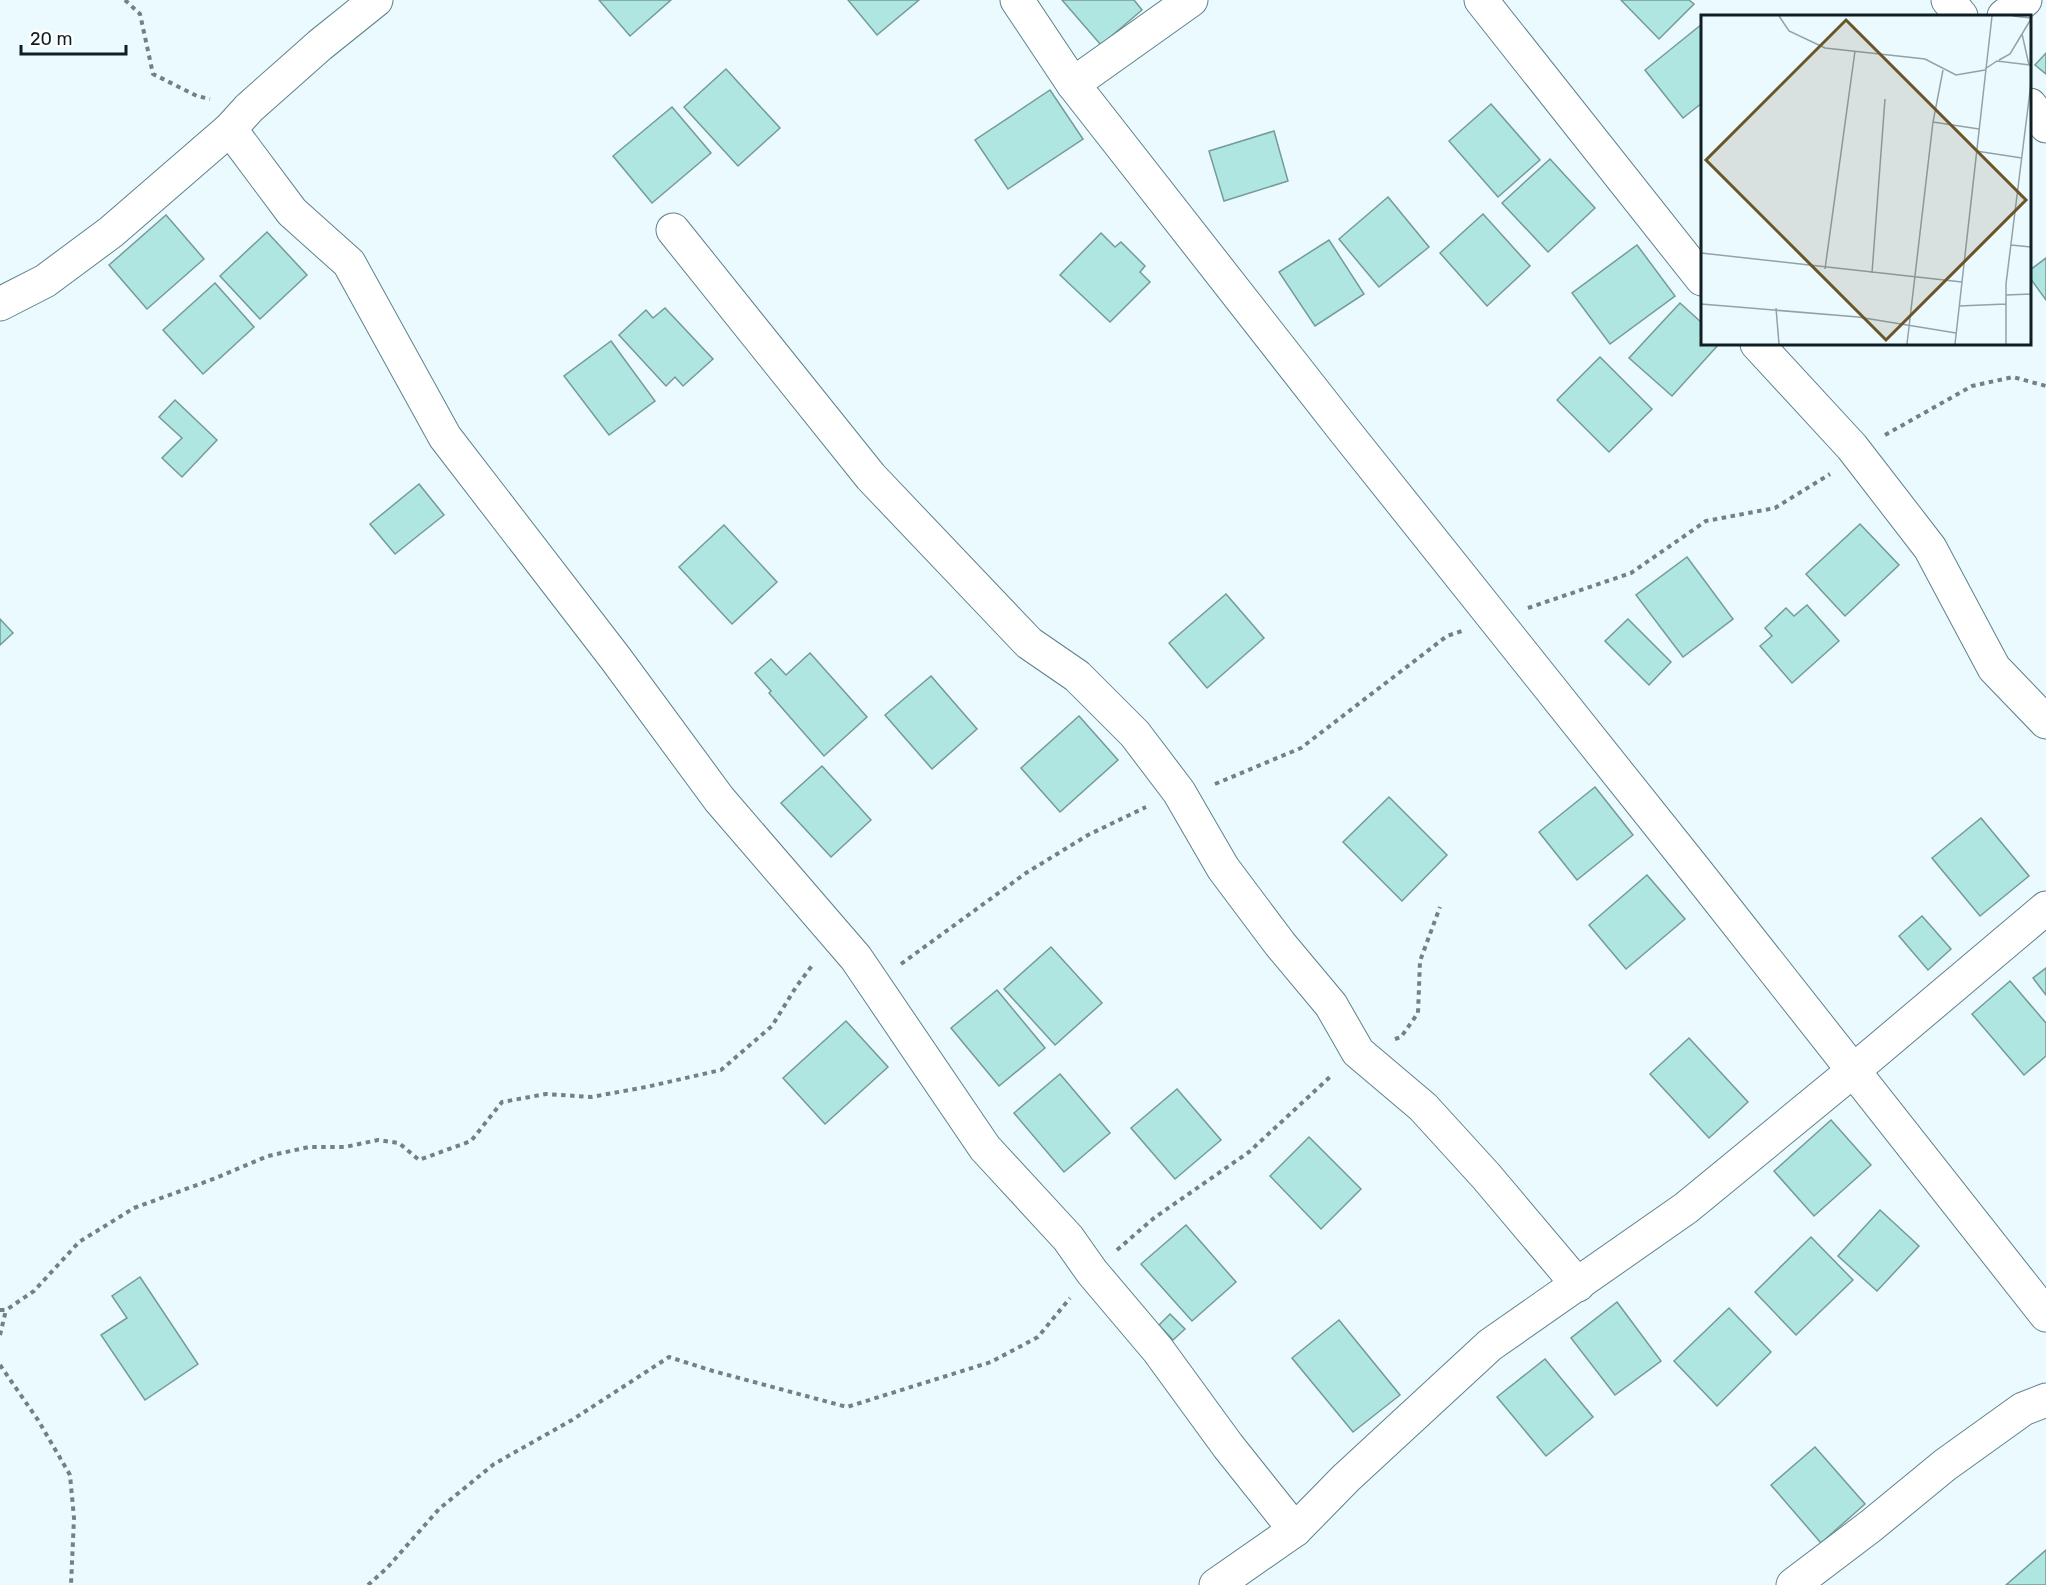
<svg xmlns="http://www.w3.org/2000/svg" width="2046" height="1585" font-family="Rubik,sans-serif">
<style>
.building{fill:#b0e6e2;stroke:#749b98;stroke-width:1.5}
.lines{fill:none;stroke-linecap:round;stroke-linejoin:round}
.minor-casing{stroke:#5e828c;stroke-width:35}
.path{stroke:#728186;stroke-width:4;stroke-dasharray:4.5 4.5;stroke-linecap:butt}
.minor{stroke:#fff;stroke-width:33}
.inset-road{fill:none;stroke:#93a2a7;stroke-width:1.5}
.view{fill:#6a5625;fill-opacity:0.15;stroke:#6a5625;stroke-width:3}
.inset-edge{fill:none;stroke:#0f1e22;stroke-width:3}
</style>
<rect width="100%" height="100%" fill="#ebfaff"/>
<g class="building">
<polygon points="599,0 671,0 630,36"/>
<polygon points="848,0 919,0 877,35"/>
<polygon points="1062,0 1134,0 1142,10 1101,45"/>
<polygon points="1621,0 1689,0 1694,4 1659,39"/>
<polygon points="1702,24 1702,103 1683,118 1645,70"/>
<polygon points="2046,53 2046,74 2035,65"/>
<polygon points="726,69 780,128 738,166 684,107"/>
<polygon points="1050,90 1083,139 1008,189 975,140"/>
<polygon points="1491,104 1540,160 1498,197 1449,141"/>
<polygon points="672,107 711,153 652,203 613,156"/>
<polygon points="1274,131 1288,181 1224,201 1209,151"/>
<polygon points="1550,159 1595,208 1548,252 1502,203"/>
<polygon points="1388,197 1429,247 1379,287 1339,239"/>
<polygon points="1483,214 1530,266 1487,306 1440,253"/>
<polygon points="166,215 204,259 147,309 109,265"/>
<polygon points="267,232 307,275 260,319 220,276"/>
<polygon points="1101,233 1115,247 1121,242 1145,266 1140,272 1150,282 1110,322 1060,275"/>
<polygon points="1329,240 1364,294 1315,326 1279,272"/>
<polygon points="1637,245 1675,296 1610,344 1572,293"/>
<polygon points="2046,258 2046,300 2030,278 2030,270"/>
<polygon points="215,283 254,327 203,374 163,330"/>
<polygon points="1680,303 1702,323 1702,344 1719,344 1672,396 1629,358"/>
<polygon points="665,308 713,359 683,386 675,377 666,386 619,335 646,310 653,318"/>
<polygon points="611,341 655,401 609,435 564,376"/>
<polygon points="1600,357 1652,409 1609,452 1557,400"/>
<polygon points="175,400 217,440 182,477 162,458 182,438 159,417"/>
<polygon points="419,484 444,515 395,554 370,524"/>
<polygon points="1860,524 1899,565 1845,616 1806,574"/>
<polygon points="724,525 777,582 732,624 679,567"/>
<polygon points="1687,557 1733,619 1683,657 1636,595"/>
<polygon points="1226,594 1264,638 1207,688 1169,643"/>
<polygon points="1807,605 1839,641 1792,683 1760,646 1772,636 1765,628 1786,608 1794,616"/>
<polygon points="0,619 13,633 0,645"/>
<polygon points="1628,619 1671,662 1649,685 1605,641"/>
<polygon points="810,653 867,717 824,756 769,693 771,691 755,673 771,659 786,675"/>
<polygon points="931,676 977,729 932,769 885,715"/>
<polygon points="1079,716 1118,760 1060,812 1021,768"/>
<polygon points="822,766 871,820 831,857 781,803"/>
<polygon points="1595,787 1633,835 1577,880 1539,832"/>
<polygon points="1389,797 1447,855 1402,901 1343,842"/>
<polygon points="1981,818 2029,876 1980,916 1932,858"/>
<polygon points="1647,875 1685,919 1626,969 1589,925"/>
<polygon points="1922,916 1951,949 1928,970 1899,936"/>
<polygon points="1051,947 1102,1003 1055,1045 1004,989"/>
<polygon points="2046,968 2046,995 2033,978"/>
<polygon points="2010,981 2046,1023 2046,1056 2024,1075 1972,1014"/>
<polygon points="997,990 1045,1048 999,1086 951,1028"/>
<polygon points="846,1021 888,1067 825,1124 783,1078"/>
<polygon points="1689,1038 1748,1102 1709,1138 1650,1074"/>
<polygon points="1060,1074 1110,1133 1064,1172 1014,1113"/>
<polygon points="1177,1089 1221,1140 1175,1179 1131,1128"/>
<polygon points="1831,1120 1871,1165 1814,1216 1774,1171"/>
<polygon points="1309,1137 1361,1189 1321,1229 1270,1176"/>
<polygon points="1880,1210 1919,1246 1877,1291 1838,1256"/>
<polygon points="1186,1225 1236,1282 1192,1321 1141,1264"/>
<polygon points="1811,1237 1853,1280 1796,1335 1755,1292"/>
<polygon points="140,1277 198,1364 145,1400 101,1335 127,1318 112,1296"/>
<polygon points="1617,1302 1661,1361 1615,1395 1571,1338"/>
<polygon points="1729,1308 1771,1352 1717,1406 1674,1361"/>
<polygon points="1170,1314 1185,1329 1173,1340 1159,1325"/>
<polygon points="1339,1320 1400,1395 1353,1432 1292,1358"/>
<polygon points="1545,1359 1593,1417 1546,1456 1497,1397"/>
<polygon points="1815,1447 1865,1504 1821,1543 1771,1485"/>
<polygon points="2046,1550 2046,1585 2006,1585"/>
</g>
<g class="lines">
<defs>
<g id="minor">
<polyline points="1017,0 1073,84 1344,430 1696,871 2046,1315"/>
<polyline points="1481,0 1702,279"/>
<polyline points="1948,0 1961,16"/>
<polyline points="2004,16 2025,0"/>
<polyline points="1073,84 1191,0"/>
<polyline points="2030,105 2046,126"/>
<polyline points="230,129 292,212 349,263 445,437 616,659 719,799 856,958 985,1148 1068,1238 1092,1272 1158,1350 1228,1446 1295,1530"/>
<polyline points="673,230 871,477 1029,643 1077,676 1135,734 1179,792 1223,868 1280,944 1331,1005 1358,1052 1423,1107 1486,1176 1578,1285"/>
<polyline points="0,304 45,281 111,232 230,129 249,108 320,45 376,0"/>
<polyline points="1757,344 1852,447 1930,548 1994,668 2046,722"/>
<polyline points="1216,1585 1295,1530 1346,1478 1490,1345 1686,1208 1854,1070 2046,908"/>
<polyline points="1793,1585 1872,1525 1945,1465 2023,1409 2046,1400"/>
</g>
</defs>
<use href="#minor" class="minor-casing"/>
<g class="path">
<polyline points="125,0 140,14 153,74 197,96 210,99"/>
<polyline points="1885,435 1972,386 2013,377 2046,386"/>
<polyline points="1528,608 1631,573 1706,521 1775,508 1830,474"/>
<polyline points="1215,784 1301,748 1447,636 1462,631"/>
<polyline points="901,964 1026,873 1088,835 1146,807"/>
<polyline points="1395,1039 1401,1037 1418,1013 1420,961 1440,907"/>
<polyline points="1117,1250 1154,1218 1249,1152 1332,1075"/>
<polyline points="0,1310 6,1310 34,1291 79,1242 134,1208 216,1178 268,1156 309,1147 345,1147 378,1140 399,1143 419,1160 471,1141 502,1102 546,1094 591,1097 646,1087 721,1070 772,1026 796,987 814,963"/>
<polyline points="0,1335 6,1310"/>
<polyline points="0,1365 38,1420 70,1475 74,1518 71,1585"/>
<polyline points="368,1585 387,1568 439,1509 494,1464 572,1420 669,1357 713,1371 847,1407 991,1362 1038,1337 1070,1298"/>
</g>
<use href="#minor" class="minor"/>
</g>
<g transform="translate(1701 15)">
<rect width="330" height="330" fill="#ebfaff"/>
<path class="inset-road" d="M78 1 88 16 124 33 224 44 255 60 284 55M312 1 330 3M298 45 309 39 321 19M328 50 321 19 330 4M284 54 296 46 329 50M232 107 278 114M275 136 321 143M310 230 330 232M0 238 261 267M124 254 154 36M171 258 184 84M305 280 330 279M0 289 157 302 255 318M258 291 305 289M75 293 78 329M206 329 232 107 242 55M254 329 291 1M305 329V269L330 68"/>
<path class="view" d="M145 5 325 185 185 325 5 145Z"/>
<rect width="330" height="330" class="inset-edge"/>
</g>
<path d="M21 45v9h105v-9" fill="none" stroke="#0f1e22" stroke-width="3"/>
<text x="30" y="45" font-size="18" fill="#0f1e22" stroke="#ffffff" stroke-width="4.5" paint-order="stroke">20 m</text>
</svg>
